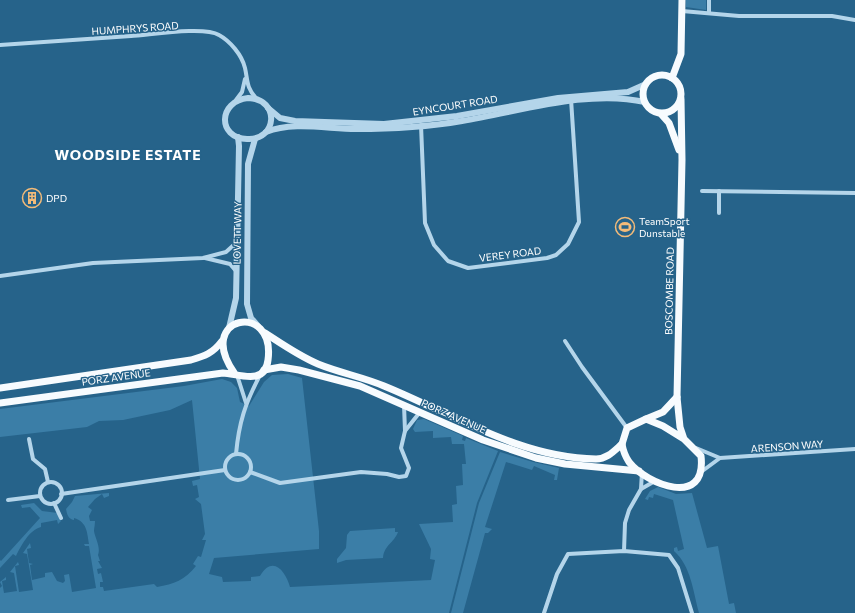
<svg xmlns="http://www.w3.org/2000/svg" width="855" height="613" font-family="Commissioner,sans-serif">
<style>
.green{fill:#3b7ea7}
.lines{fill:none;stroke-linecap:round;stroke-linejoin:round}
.minor{stroke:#b4d5ea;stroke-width:4}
.tertiary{stroke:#b4d5ea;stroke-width:6}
.primary{stroke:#f7fbfe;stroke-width:7}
.labels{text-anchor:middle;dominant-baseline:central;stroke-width:3;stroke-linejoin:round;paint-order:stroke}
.street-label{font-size:10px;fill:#fff;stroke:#26638a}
.poi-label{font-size:10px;fill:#fff;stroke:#26638a;text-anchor:start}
.district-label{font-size:14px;font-weight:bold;letter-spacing:1px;fill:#fff;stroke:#26638a}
</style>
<rect width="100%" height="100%" fill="#26638a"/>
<g class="green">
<polygon points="686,0 706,0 706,10 686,7"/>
<path d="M288 374 302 378 319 531V549L214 558 209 574 222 577 223 582 251 581V577L260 576C273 554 286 572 290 587L431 580 435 560 430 559 431 549 419 524 453 522 452 505 457 504 456 486 463 485 462 464H466L464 444H452L451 437 433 438V431L415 432 413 429 417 420 424 419 463 436 462 440 465 441 466 438 498 451 477 503 449 613H0V588L2 586 0 582 6 577V580L2 581 4 593 17 591 14 573 10 572 18 562 19 565 15 566 19 592 33 590 27 554 23 553 30 543 31 548 27 549 29 563 33 564 30 565 32 580 45 577V573L52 572 57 581 63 583 65 581 64 575 69 574 72 592 96 588 89 546H85L84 544H89C87 532 87 522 74 518V520C68 519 67 514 66 509L72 502 75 496 109 493V496L104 498 102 494 95 499 88 507 92 510 89 516 90 521H95C95 525 94 528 94 531 95 538 101 547 98 555L100 561H98L102 568 97 569 98 574 101 573 103 582H100V587H103L104 591 154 584 157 587C174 584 185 580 196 566L193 564 198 556 201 557 206 540H202L205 534 201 504 195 499 199 497 197 485 193 486 192 481 200 479 192 400 170 410 123 420 99 421 87 427 0 437V409L184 386 222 379 231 382 237 388 240 402 249 406 264 382 272 375Z"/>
<polygon points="500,452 533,462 559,468 557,480 554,480 555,475 534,466 532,470 506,462 485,527 492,529 488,533 485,533 463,613 451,613 479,503"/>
<path d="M658 487 676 494 692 493 707 548 718 546 729 604 734 603 736 613H699C693 591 691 566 674 551V548L677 547 678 551 684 549 673 500 654 494 653 498 649 497 648 500 645 499 650 491Z"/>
<path d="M34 503 42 511 58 513 61 521 58 524 57 520 41 523V527C29 530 21 546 16 556L13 554 0 568V560L1 561 40 518 30 507 22 508 21 505Z"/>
<path d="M395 528V532H398C394 543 384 545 383 558L346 560 337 563V559L346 548 347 535 350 531Z"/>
</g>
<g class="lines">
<g class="minor">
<polyline points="709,0 709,13"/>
<polyline points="682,11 739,16 832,16 855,20"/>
<path d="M0 45C44 42 87 39 131 36 150 35 204 26 219 35 230 41 242 55 245 68 248 81 246 87 256 98"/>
<polyline points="236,100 242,92 245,79"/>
<polyline points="421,125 425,223 434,245 448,261 468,268 547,258 556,255 568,244 579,222 571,99"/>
<polyline points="702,191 855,193"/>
<polyline points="719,213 719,191"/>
<polyline points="205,258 230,264 236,271"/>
<polyline points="0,276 93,263 203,258 226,252 237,242"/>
<polyline points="565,341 582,367 627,428"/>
<polyline points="237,375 246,403"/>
<polyline points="405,431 420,412"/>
<polyline points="29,439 33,459 45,469 48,482"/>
<polyline points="696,448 720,458 855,449"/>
<circle cx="238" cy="467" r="13"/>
<path d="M236 454C239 422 245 404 260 375"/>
<polyline points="250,472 280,483 361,472 387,474 399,477 406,476 409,468 401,448 405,431 404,405"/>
<polyline points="701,472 720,458"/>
<circle cx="51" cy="493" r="11"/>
<polyline points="641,489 642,472"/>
<polyline points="61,494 225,470"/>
<polyline points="8,500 40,496"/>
<polyline points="54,503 61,518"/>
<polyline points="624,551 625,523 629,510 641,489 655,481"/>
<polyline points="544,613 557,574 568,554 624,551 669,555 678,568 692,613"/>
</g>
<g class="tertiary">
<path d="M248 98C281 99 277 141 247 139 217 138 218 101 248 98Z"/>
<polyline points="268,108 280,118 295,121 384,124 457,116 558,98 628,92 646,84"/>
<path d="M266 132C293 121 328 129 356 129 392 129 427 127 462 121 519 112 587 89 645 102"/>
<polyline points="255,139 248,164 247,304 251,318 258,326"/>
<polyline points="229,328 236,298 239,146 238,137"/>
</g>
<g class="primary">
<circle cx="662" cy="94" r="19"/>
<polyline points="672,78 681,54 682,0"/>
<path d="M681 99 682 160 677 397 680 427 684 439 701 456C707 508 647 485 629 462 625 456 623 450 622 444L627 428 646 419 663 426 684 439"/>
<polyline points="661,114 669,123 679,150"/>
<path d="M265 333C282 344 299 356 318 364 340 373 363 377 384 386 453 414 520 458 596 459 607 459 614 451 622 444"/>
<polyline points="264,370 281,367 299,370 360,386 483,440 536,458 565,464 639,471"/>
<path d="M0 388 191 360C205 356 213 353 222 341"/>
<path d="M0 403 223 373C239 374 265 386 268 360 276 300 193 316 235 374"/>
<polyline points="646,419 663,412 677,397"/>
</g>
</g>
<defs>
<symbol id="building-ring" viewBox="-11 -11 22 22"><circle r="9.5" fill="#26638a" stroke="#f3bb79" stroke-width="1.5"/><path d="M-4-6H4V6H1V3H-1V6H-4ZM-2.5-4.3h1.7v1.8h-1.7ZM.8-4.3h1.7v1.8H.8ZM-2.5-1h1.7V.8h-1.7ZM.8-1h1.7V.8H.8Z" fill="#f3bb79"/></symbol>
<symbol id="stadium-ring" viewBox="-11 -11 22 22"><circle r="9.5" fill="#26638a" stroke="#f3bb79" stroke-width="1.5"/><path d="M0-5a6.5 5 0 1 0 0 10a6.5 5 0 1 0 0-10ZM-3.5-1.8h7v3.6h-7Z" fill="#f3bb79"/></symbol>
</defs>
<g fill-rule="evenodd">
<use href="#building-ring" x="21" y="187" width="22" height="22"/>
<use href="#stadium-ring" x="614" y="216" width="22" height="22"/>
</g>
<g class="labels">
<g class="street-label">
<text transform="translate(135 28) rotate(-4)">HUMPHRYS ROAD</text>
<text transform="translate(455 105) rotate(-9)">EYNCOURT ROAD</text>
<text transform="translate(237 233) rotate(-89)">LOVETT WAY</text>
<text transform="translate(510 254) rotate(-7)">VEREY ROAD</text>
<text transform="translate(669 291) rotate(-89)">BOSCOMBE ROAD</text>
<text transform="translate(116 377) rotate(-8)">PORZ AVENUE</text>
<text transform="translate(454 416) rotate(24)">PORZ AVENUE</text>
<text transform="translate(787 446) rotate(-4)">ARENSON WAY</text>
</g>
<g class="poi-label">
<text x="46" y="198">DPD</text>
<text x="639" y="221">TeamSport<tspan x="639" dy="12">Dunstable</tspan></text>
</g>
<g class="district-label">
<text x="128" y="154">WOODSIDE ESTATE</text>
</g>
</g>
</svg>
